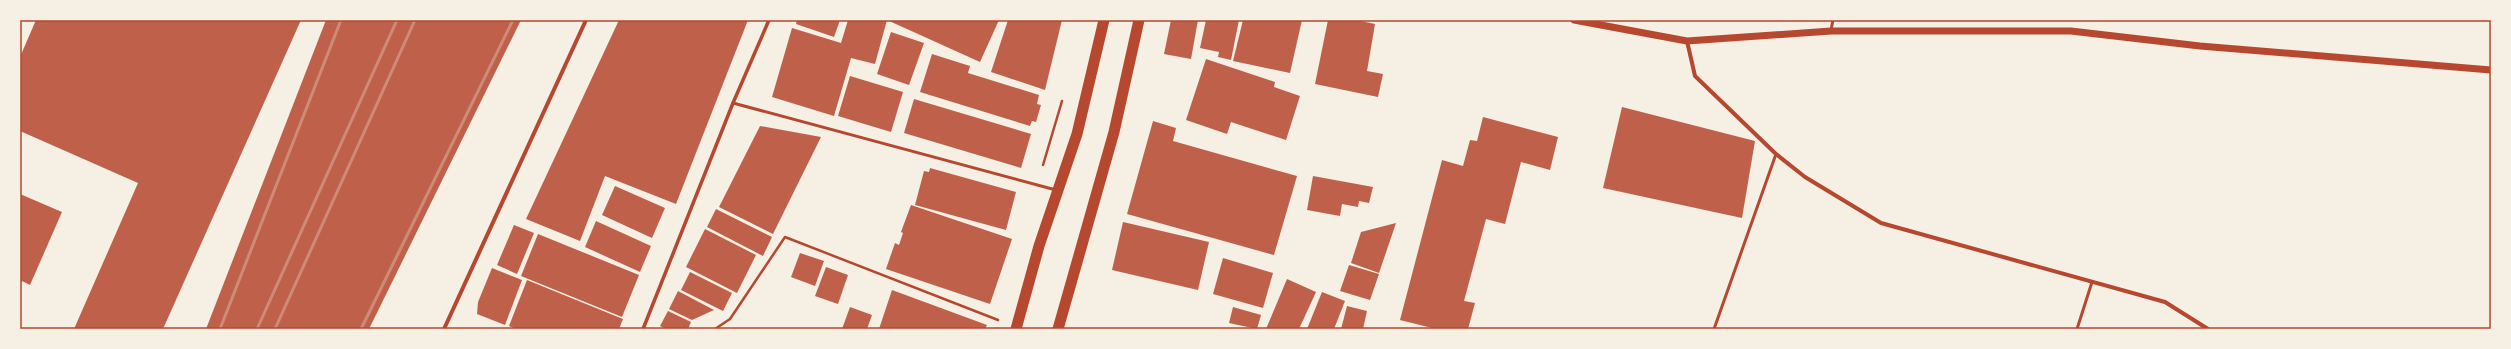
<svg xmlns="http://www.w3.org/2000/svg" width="2511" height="349" font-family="Ubuntu,sans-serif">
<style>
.building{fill:#bf614a}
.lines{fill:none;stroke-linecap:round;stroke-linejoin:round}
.path{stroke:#b5482f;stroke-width:2.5}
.service{stroke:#b5482f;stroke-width:3}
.pedestrian{stroke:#b5482f;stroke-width:3.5}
.minor{stroke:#b5482f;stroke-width:4}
.tertiary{stroke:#b5482f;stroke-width:7}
.trunk{stroke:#b5482f;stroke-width:11}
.rail{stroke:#cf8b77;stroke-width:3}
.neatline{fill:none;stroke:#b5482f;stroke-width:1.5}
</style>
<rect width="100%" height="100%" fill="#f6efe4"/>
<g class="building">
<polygon points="36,20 301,20 163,329 74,329 138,183 20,131 20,57"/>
<polygon points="326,20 521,20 369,329 206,329"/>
<polygon points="619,20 748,20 676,204 605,176 580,241 526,219"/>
<polygon points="797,20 840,20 834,37 796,24"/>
<polygon points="848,20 999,20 980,62 887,20 875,64 851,58 834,116 772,97 792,28 841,43"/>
<polygon points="1008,20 1062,20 1045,90 991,72"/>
<polygon points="1171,20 1198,20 1191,59 1164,54"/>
<polygon points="1206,20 1239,20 1231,60 1218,57 1219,52 1200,48"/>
<polygon points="1243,20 1302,20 1290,73 1233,61"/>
<polygon points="1328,20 1356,20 1375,24 1367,71 1383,74 1378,97 1315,84"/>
<polygon points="891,32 924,43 909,85 877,74"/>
<polygon points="932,54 970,66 968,73 1039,95 1037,104 1041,105 1036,122 1032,121 1030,126 920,92"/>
<polygon points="1206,59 1275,82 1274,87 1300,96 1286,140 1231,122 1227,134 1186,120"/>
<polygon points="850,76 903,92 891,132 838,116"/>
<polygon points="914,99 1031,134 1021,168 904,133"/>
<polygon points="1622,107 1755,141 1742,218 1603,188"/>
<polygon points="1483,117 1558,137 1550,170 1521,162 1505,224 1486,219 1464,301 1475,303 1468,329 1436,329 1400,320 1442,160 1463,166 1470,140 1477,141"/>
<polygon points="1153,121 1176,128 1173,141 1297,176 1274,255 1127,214"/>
<polygon points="760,126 821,137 773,234 719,207"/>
<polygon points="930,168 1016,192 1006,230 915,205 924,171 929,172"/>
<polygon points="1313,176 1373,187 1369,203 1359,201 1358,207 1342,204 1340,216 1307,210"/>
<polygon points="615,186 665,208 652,238 602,215"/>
<polygon points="20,194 62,212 30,285 22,281 20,285"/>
<polygon points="911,205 1012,239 990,304 886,269 895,243 899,245 903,233 901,232"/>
<polygon points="716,209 772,237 763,256 707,227"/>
<polygon points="596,221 651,246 640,272 585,247"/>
<polygon points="1123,222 1209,242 1198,290 1112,270"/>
<polygon points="1396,223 1379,273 1351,263 1361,232"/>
<polygon points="514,225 534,233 517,274 497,265"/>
<polygon points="705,229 756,255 737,293 686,267"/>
<polygon points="538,234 639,275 622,317 521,276"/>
<polygon points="800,253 824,261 815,286 791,277"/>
<polygon points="1223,258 1273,273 1263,308 1213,294"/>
<polygon points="1349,265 1379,274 1370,300 1340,291"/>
<polygon points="826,267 848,275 838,304 815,296"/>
<polygon points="492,268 522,280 505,325 477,314 478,302"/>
<polygon points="690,272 732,293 723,311 681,290"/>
<polygon points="1287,279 1316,292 1299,329 1266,329"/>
<polygon points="527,280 623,319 619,329 516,329 509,326"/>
<polygon points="892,290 987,325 985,329 879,329"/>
<polygon points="678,291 714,310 692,320 669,309"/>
<polygon points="1322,292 1345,301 1334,329 1307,329"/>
<polygon points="1347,306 1367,311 1363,329 1341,329"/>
<polygon points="850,307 872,315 867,329 842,329"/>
<polygon points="1233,307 1261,315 1257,329 1229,323"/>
<polygon points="668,311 691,322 688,329 666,329 660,326"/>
</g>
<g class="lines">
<g class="path">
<polyline points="1043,165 1062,101"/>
<polyline points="715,329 730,319 785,237 998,320"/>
</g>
<g class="service">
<polyline points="1831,30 1833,20"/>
<polyline points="733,103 1056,190"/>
<polyline points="1714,329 1776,154"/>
<polyline points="2077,329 2092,282"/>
</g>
<polyline class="pedestrian" points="643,329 733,103 769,20"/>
<g class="minor">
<polyline points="1687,41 1695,76 1776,154 1805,177 1881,223 2165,302 2208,329"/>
<polyline points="444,329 586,20"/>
</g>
<polyline class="tertiary" points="1574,20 1687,41 1831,31 2071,31 2200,46 2491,70"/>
<g class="trunk">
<polyline points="1016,329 1039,246 1077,134 1104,20"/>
<polyline points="1058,329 1114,132 1139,20"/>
</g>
<g class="rail">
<polyline points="220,329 341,20"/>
<polyline points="257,329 397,20"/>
<polyline points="275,329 415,20"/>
<polyline points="361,329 513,20"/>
</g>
</g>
<rect width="2511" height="349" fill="none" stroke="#f6efe4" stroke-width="42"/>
<rect x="21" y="21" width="2469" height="307" class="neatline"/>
</svg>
